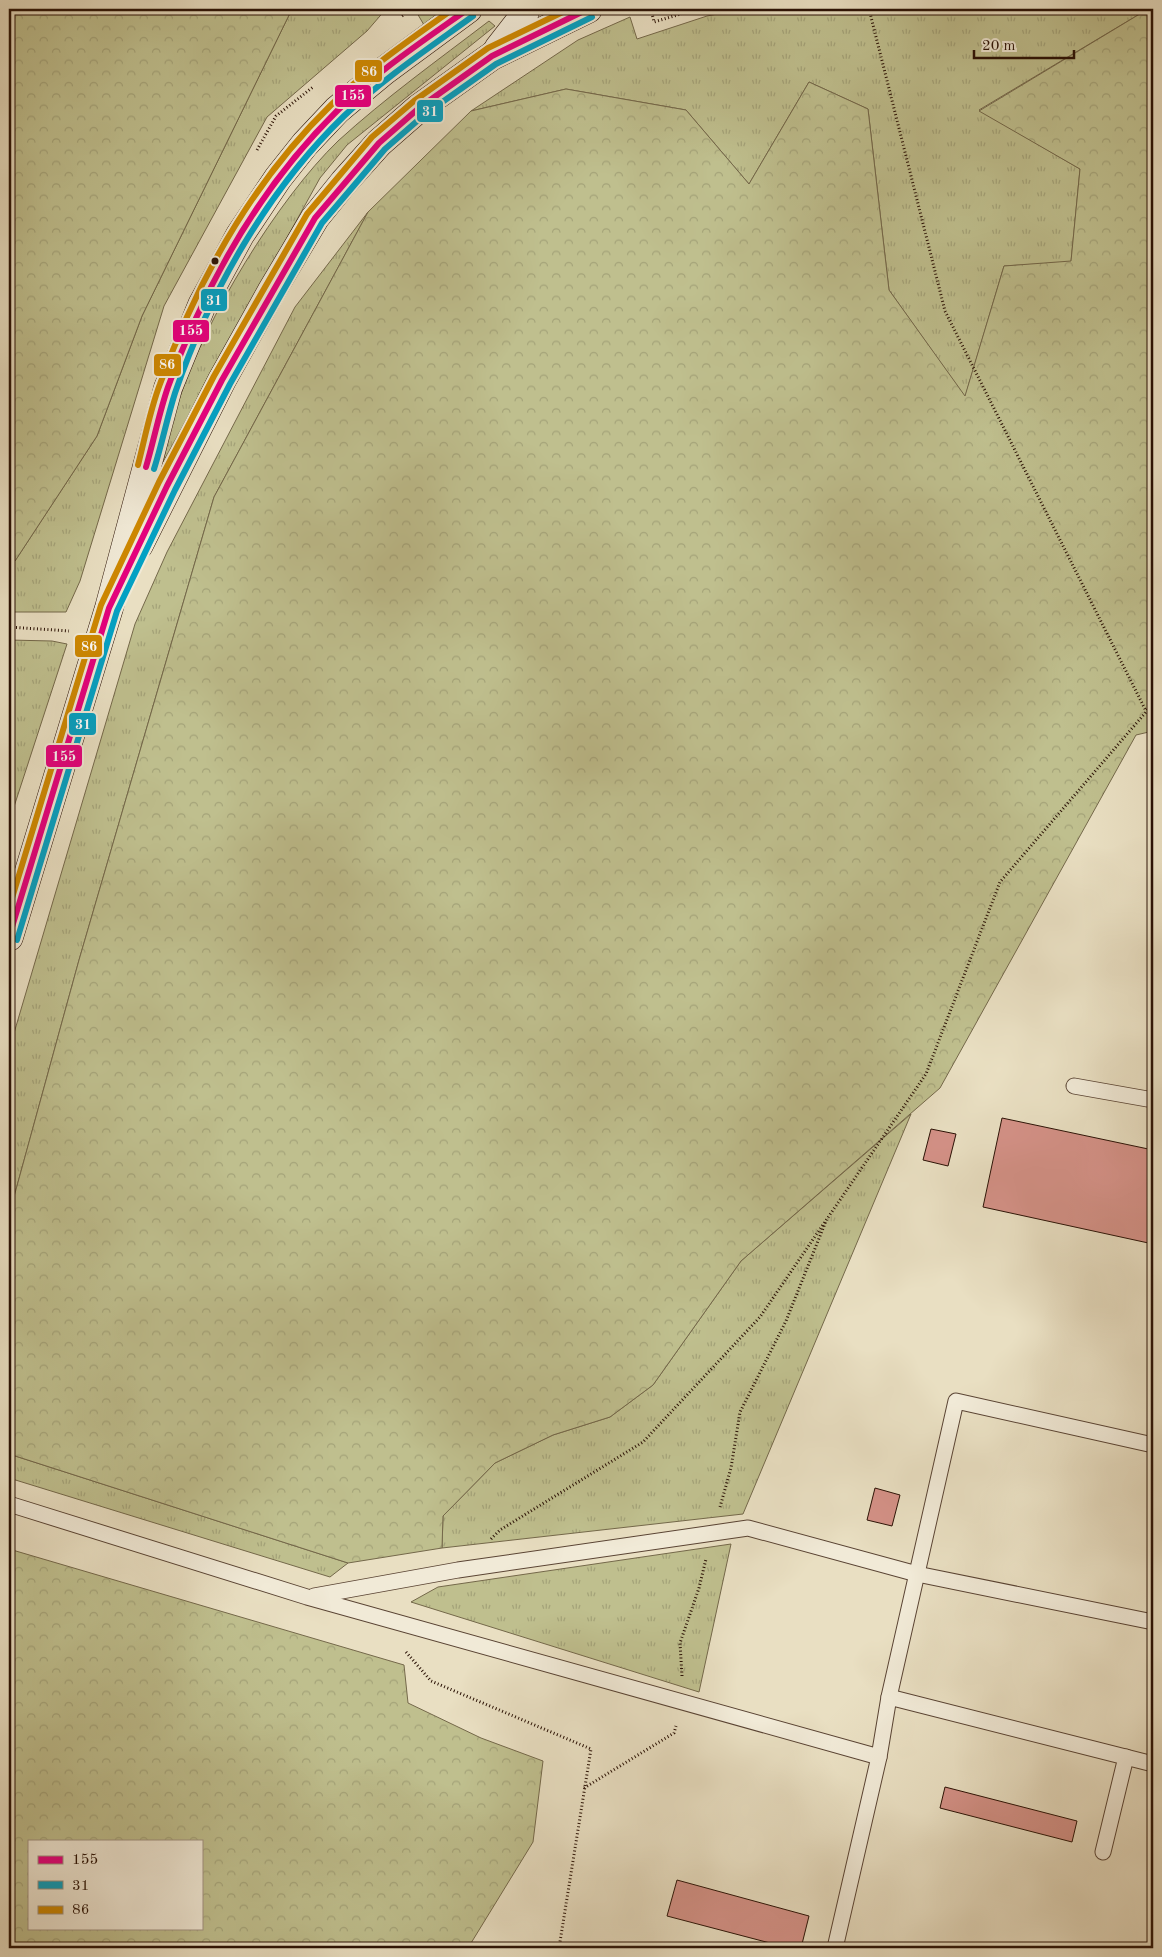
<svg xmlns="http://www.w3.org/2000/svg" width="1162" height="1957" font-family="'Old Standard TT',serif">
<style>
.grass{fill:url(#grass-tufts);stroke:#74684a}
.forest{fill:url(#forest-crowns);stroke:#74684a;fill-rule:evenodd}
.building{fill:#d49187;stroke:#2a1105}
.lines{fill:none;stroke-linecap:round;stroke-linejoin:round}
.service-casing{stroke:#5a4434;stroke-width:17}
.secondary-casing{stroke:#2a1105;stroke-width:29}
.path{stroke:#2a1105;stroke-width:3;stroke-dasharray:1 2.5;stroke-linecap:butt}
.service{stroke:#f1ead7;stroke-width:15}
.secondary{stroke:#f1ead7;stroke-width:28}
.bus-1-casing{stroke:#f1ead7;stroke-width:10}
.bus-2-casing{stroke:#f1ead7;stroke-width:10}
.bus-3-casing{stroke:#f1ead7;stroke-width:10}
.bus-1{stroke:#e5007d;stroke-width:6}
.bus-2{stroke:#02a1c4;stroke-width:6}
.bus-3{stroke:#ce8801;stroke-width:6}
.bus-dot{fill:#2a1105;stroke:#f1ead7;stroke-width:2}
.line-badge{stroke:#f1ead7;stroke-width:2}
.badge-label{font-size:14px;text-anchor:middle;font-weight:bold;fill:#fff}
</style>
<defs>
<pattern id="grass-tufts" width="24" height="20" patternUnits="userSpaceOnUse" patternTransform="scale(1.25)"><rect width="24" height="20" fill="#bfbf8e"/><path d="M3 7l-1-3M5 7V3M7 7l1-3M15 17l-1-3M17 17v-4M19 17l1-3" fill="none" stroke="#a4a379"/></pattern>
<pattern id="forest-crowns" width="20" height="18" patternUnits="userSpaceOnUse" patternTransform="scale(1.25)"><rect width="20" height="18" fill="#bfbf8e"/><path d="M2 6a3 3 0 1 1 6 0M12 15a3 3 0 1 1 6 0" fill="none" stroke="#a4a379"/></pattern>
</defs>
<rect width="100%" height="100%" fill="#e9dfc2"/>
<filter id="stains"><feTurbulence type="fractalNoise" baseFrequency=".004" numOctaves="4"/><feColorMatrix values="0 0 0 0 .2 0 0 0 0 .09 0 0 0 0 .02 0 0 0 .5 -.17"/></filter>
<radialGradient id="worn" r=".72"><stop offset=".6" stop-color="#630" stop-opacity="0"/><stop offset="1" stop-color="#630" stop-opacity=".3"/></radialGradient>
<g class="grass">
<polygon points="292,9 386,9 367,31 267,117 164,306 80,581 66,612 9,612 9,562 15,561 97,436 142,316"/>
<polygon points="419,9 445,9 424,25 417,13"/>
<polygon points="744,9 1148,9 979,110 1080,169 1071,262 1004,266 965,397 889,290 868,109 809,82 749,184 686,110 566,89 471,111 578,40 630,17 637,39 707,16"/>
<path d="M489 21 495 26 347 145 320 178 163 462C168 441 172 420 179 400 205 319 277 200 338 141 385 98 438 60 489 21Z"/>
<polygon points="368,212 214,497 79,960 9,1215 9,1050 135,624 167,552 295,307"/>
<polygon points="9,640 52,641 67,644 9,822"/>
<polygon points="911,1114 743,1514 442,1548 443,1516 495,1463 553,1435 610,1417 653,1385 741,1261"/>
<polygon points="9,1454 348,1563 330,1577 9,1478"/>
<polygon points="731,1544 699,1692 411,1602 438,1587"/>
</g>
<g class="forest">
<polygon points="9,9 292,9 142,316 97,436 15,561 9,562"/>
<polygon points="1148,9 1153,9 1153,731 1136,735 940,1088 741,1261 653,1385 610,1417 553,1435 495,1463 443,1516 442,1548 348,1563 9,1454 9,1215 79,960 214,497 368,212 471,111 566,89 686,110 749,184 809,82 868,109 889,290 965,396 1004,266 1071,261 1080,169 979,111"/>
<path d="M9 1549 404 1665 408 1703 481 1738 543 1761 533 1842 468 1948H9ZM29 1841H201V1928H29Z"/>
</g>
<g class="building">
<polygon points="1002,1118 1153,1150 1153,1244 983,1207"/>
<polygon points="931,1129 956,1134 948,1166 923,1160"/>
<polygon points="875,1488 900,1495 892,1526 867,1520"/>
<polygon points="945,1787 1077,1821 1072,1842 940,1808"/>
<polygon points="677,1880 809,1916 801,1948 789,1948 667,1916"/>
</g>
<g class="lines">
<defs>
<g id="service">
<polyline points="1074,1086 1153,1100"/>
<polyline points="9,1504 307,1597 879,1757"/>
<polyline points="314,1596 458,1570 748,1528 917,1574 1153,1622"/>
<polyline points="889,1697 1153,1764"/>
<polyline points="1103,1852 1126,1757"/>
<polyline points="835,1948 879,1757 889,1697 956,1401 1153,1445"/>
</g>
<g id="secondary">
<polyline points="498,49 523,17 526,9"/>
<polyline points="139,545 222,380 271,292 315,218 344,182 379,143 419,108 492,56 588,9"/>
<polyline points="9,937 109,608 168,388 202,305 240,235 278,178 305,144 337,110 384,71 468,9"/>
</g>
</defs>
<use href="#service" class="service-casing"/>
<use href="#secondary" class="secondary-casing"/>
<g class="path">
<polyline points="651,9 654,22 697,9"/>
<polyline points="869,9 945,311 1146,711"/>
<polyline points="402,16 411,9"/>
<polyline points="257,150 276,116 313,87"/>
<polyline points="9,627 69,631"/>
<polyline points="720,1507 731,1468 740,1412 786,1321 826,1221"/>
<polyline points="491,1539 500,1530 643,1442 760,1317 926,1074 1000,882 1146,712 1153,699"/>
<polyline points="406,1652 431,1681 591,1749 559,1948"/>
<polyline points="682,1676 680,1643 699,1588 706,1559"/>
<polyline points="584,1788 674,1733 676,1726"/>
</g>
<use href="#service" class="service"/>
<use href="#secondary" class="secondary"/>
<defs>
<g id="bus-1">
<path d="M146 467C154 440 159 413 168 387 205 285 259 188 337 111 376 72 423 41 468 9"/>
<polyline points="9,937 109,608 167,486 222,380 315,218 379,143 419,108 492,56 588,9"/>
</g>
<g id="bus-2">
<path d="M154 469C162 444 167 418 175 393 210 291 267 191 344 116 384 78 429 48 473 16"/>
<polyline points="17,940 117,611 175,490 230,384 322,223 385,149 424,115 496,64 592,17"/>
</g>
<g id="bus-3">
<path d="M138 465C145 438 150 410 160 384 197 281 252 182 331 105 368 68 411 39 453 9"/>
<polyline points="9,908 101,605 159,482 214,376 307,214 372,137 414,101 488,48 569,9"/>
</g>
</defs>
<use href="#bus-1" class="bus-1-casing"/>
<use href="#bus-2" class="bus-2-casing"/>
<use href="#bus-3" class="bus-3-casing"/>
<use href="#bus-1" class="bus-1"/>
<use href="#bus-2" class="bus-2"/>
<use href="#bus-3" class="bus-3"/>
</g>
<circle class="bus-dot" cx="215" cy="261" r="4.5"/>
<g class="line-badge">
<rect x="354" y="59" width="29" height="24" rx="5" fill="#ce8801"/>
<rect x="334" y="84" width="38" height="24" rx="5" fill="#e5007d"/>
<rect x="416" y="99" width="28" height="24" rx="5" fill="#02a1c4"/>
<rect x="200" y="288" width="28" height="24" rx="5" fill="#02a1c4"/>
<rect x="172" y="319" width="38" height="24" rx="5" fill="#e5007d"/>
<rect x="153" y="353" width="29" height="24" rx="5" fill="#ce8801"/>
<rect x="74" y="634" width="29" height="24" rx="5" fill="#ce8801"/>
<rect x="68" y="712" width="29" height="24" rx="5" fill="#02a1c4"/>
<rect x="45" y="744" width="38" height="24" rx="5" fill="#e5007d"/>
</g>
<g class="badge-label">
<text x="369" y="76">86</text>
<text x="353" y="100">155</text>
<text x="430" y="116">31</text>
<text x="214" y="305">31</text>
<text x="191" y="335">155</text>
<text x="167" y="369">86</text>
<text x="89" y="651">86</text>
<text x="83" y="729">31</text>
<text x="64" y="761">155</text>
</g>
<rect width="1162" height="1957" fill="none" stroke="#e9dfc2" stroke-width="30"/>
<rect x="10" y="10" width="1142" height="1937" fill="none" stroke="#2a1105" stroke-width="2.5"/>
<rect x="15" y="15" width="1132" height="1927" fill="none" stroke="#2a1105"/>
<rect x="28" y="1840" width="175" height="90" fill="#f1ead7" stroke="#a19383"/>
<rect x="38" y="1856" width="25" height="8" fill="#e5007d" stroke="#a19383"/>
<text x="72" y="1864" font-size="15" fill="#2a1105">155</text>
<rect x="38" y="1881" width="25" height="8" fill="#02a1c4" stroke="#a19383"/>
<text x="72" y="1890" font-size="15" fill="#2a1105">31</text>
<rect x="38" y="1906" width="25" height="8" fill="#ce8801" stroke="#a19383"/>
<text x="72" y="1914" font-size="15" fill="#2a1105">86</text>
<path d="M974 50v8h100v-8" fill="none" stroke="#2a1105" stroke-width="2.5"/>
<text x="982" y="50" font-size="15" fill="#2a1105" stroke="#f1ead7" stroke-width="4" paint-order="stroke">20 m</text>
<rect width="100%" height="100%" filter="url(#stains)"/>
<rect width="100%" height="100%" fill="url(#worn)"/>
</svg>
